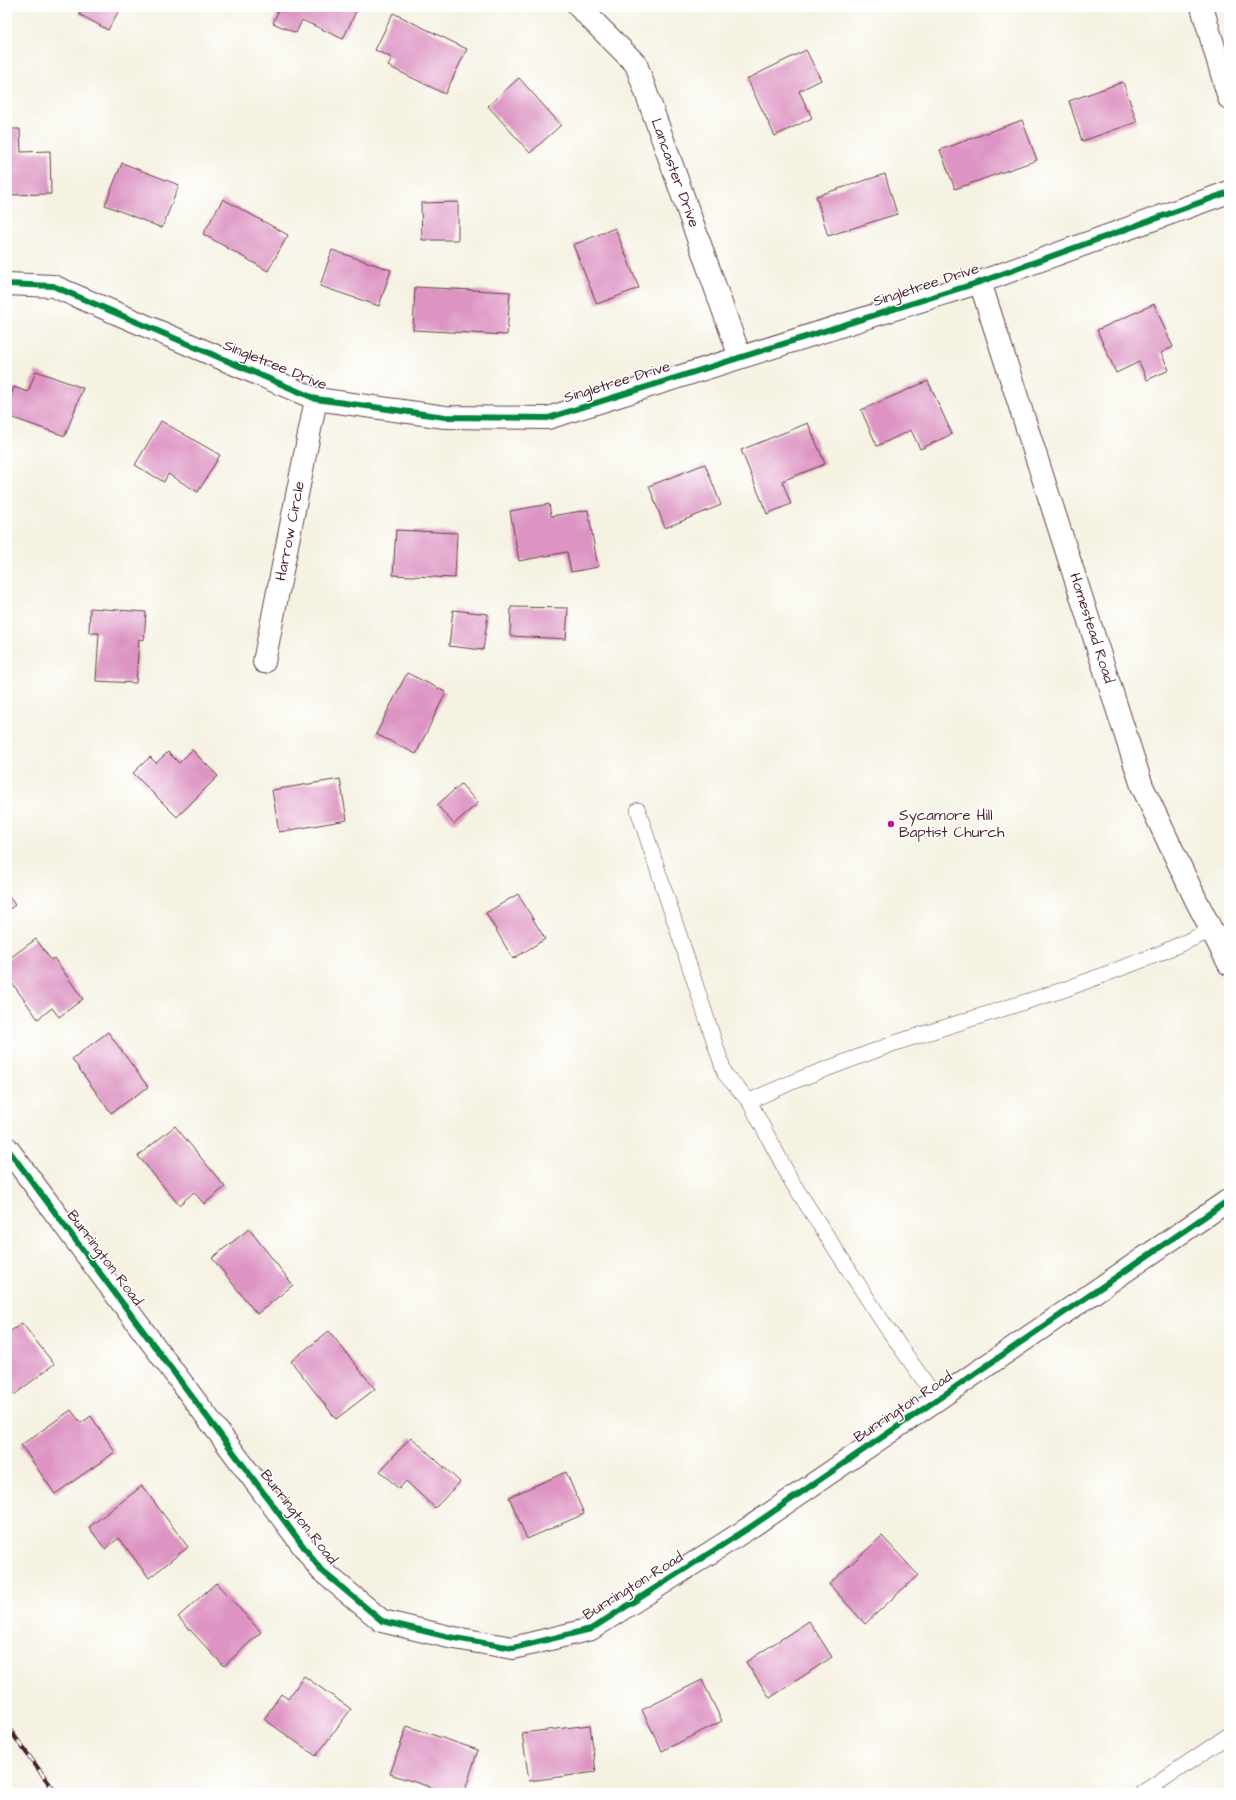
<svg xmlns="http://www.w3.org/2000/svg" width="1236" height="1800" font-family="'Architects Daughter',sans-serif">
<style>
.building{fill:#dd94c3}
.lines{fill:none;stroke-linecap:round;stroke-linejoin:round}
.lane-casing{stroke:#643f46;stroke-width:16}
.street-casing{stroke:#643f46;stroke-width:24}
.secondary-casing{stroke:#643f46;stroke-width:24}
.lane{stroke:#fff;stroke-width:15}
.street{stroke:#fff;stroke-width:22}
.secondary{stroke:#fff;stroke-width:22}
.rail-casing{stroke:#4a1f2b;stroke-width:4.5}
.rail{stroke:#fff;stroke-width:3;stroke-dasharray:9;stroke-linecap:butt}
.cycleway-casing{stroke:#fff;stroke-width:8}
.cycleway{stroke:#00873e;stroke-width:6}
.poi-dot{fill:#b5179e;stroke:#fff;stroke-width:1.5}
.labels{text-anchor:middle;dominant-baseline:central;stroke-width:3;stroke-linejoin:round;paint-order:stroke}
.street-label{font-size:15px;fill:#4a1f2b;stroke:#fff}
.poi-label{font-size:15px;fill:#4a1f2b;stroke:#fff;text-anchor:start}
</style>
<rect width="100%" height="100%" fill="#fff"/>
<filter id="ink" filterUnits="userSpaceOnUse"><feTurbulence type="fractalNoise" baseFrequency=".025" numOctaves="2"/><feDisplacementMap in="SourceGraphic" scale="8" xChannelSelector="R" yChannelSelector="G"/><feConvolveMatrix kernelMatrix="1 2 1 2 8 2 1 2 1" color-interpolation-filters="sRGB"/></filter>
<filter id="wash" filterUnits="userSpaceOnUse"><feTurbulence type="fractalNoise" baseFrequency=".012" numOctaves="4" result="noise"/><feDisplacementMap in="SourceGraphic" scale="16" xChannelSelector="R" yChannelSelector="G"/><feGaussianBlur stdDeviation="0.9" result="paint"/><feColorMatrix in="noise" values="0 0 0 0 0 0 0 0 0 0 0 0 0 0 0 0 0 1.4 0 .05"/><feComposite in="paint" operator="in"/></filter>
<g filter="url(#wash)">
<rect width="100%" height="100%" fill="#f5f2e2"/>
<g id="blocks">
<g class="building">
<polygon points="82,7 121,7 108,30 79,14"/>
<polygon points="280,7 358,7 343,39 302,20 296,33 273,23"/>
<polygon points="393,13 467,49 445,94 388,66 392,58 375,50"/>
<polygon points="806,50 821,80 799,91 812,118 775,136 747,79"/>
<polygon points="519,78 561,125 530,153 488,106"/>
<polygon points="1123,82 1137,122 1082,141 1069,101"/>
<polygon points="1022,120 1037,160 955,189 940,150"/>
<polygon points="7,129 20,129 21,152 50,151 51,194 7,195"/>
<polygon points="122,163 179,185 162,228 105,205"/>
<polygon points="885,174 897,214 828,236 816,196"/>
<polygon points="223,199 288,235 268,271 203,234"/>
<polygon points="458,202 458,240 422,240 421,203"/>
<polygon points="615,228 639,288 597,304 573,245"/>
<polygon points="332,250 391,270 379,306 320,286"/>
<polygon points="415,287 510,292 507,335 413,330"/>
<polygon points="1154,304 1173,347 1161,353 1169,370 1147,380 1139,362 1116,373 1097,330"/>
<polygon points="36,371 83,388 65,436 7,416 7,407 14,387 28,392"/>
<polygon points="928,381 952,434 920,449 911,430 877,446 861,410"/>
<polygon points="161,421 220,455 198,492 168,474 164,482 135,465"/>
<polygon points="808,423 825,464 782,481 791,504 767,514 741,450"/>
<polygon points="705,464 721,505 665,528 649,486"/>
<polygon points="549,504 551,516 588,510 598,567 571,572 567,552 519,561 510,511"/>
<polygon points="396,530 457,533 455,578 393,575"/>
<polygon points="511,607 568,608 566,639 510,636"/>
<polygon points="90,608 146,612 144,640 139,639 136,683 96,681 99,633 89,633"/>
<polygon points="453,610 488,614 483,650 449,646"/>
<polygon points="407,673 446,692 416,754 376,734"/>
<polygon points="192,750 218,776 177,817 133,773 150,757 156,763 168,752 179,763"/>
<polygon points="340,779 347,820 279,832 272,790"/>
<polygon points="461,784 478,803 454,824 437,805"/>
<polygon points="7,894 15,905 7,911"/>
<polygon points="518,894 545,939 513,959 486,913"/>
<polygon points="36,939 51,960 54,958 83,999 59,1017 52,1008 38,1019 7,976 7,960"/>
<polygon points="108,1032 148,1087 111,1113 72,1059"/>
<polygon points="175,1126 225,1187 204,1204 194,1192 179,1205 138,1156"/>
<polygon points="249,1229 293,1285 257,1314 212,1258"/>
<polygon points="22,1323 54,1364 14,1395 7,1387 7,1326 11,1331"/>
<polygon points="329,1331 375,1389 336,1419 291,1361"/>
<polygon points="71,1410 81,1423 91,1416 115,1452 55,1494 21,1445"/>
<polygon points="411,1437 460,1482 435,1508 406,1481 399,1489 380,1471"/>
<polygon points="566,1472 584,1514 527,1539 509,1497"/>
<polygon points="142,1486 188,1547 149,1578 119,1538 105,1549 89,1527"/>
<polygon points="882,1536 918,1575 865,1624 829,1584"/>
<polygon points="216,1583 261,1632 224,1666 178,1617"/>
<polygon points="809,1621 832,1657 770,1698 746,1662"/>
<polygon points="304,1676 351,1709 316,1756 264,1719 281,1694 288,1699"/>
<polygon points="702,1680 722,1721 662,1751 642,1710"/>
<polygon points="590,1725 596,1772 529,1781 522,1733"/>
<polygon points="407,1726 478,1750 464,1793 449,1793 390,1774"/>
</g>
</g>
</g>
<g filter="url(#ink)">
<use href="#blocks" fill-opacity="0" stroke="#643f46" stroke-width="1"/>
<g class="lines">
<defs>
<g id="lane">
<polyline points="638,810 725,1074 749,1101 792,1182 882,1321 937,1399"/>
<polyline points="749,1101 797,1080 898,1042 1066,989 1156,955 1212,930"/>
<polyline points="1143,1793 1229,1735"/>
</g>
<g id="street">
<polyline points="579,7 636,64 740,357"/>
<polyline points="980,282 1142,786 1196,900 1229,964"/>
<polyline points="7,284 53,286 316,399 445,417 548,418 980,282 1229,192"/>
<polyline points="264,662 316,399"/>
<polyline points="7,1148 321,1570 382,1621 449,1637 513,1648 591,1629 752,1526 1229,1200"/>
</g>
<polyline id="secondary" points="1202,7 1229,98"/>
</defs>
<use href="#lane" class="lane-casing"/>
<use href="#street" class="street-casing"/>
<use href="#secondary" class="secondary-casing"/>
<use href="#lane" class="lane"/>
<use href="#street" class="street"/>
<use href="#secondary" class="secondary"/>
<defs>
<polyline id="rail" points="7,1726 56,1793"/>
</defs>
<use href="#rail" class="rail-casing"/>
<use href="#rail" class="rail"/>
<defs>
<g id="cycleway">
<polyline points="7,284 53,286 316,399 445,417 548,418 980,282 1229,192"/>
<polyline points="7,1148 321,1570 382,1621 449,1637 513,1648 591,1629 752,1526 1229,1200"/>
</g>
</defs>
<use href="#cycleway" class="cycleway-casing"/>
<use href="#cycleway" class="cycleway"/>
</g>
</g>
<circle class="poi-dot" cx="891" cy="824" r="4"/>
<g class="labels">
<g class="street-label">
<text transform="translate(675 173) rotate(70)">Lancaster Drive</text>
<text transform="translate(926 285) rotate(-18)">Singletree Drive</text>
<text transform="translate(275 365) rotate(22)">Singletree Drive</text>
<text transform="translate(617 382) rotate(-17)">Singletree Drive</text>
<text transform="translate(290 531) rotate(-79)">Harrow Circle</text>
<text transform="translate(1092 628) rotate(72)">Homestead Road</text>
<text transform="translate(105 1258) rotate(53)">Burrington Road</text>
<text transform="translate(903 1407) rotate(-34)">Burrington Road</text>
<text transform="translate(299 1517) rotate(52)">Burrington Road</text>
<text transform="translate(633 1586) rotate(-32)">Burrington Road</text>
</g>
<g class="poi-label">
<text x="899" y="815">Sycamore Hill<tspan x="899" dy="17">Baptist Church</tspan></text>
</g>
</g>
<rect width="1236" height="1800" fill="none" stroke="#fff" stroke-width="24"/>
</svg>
